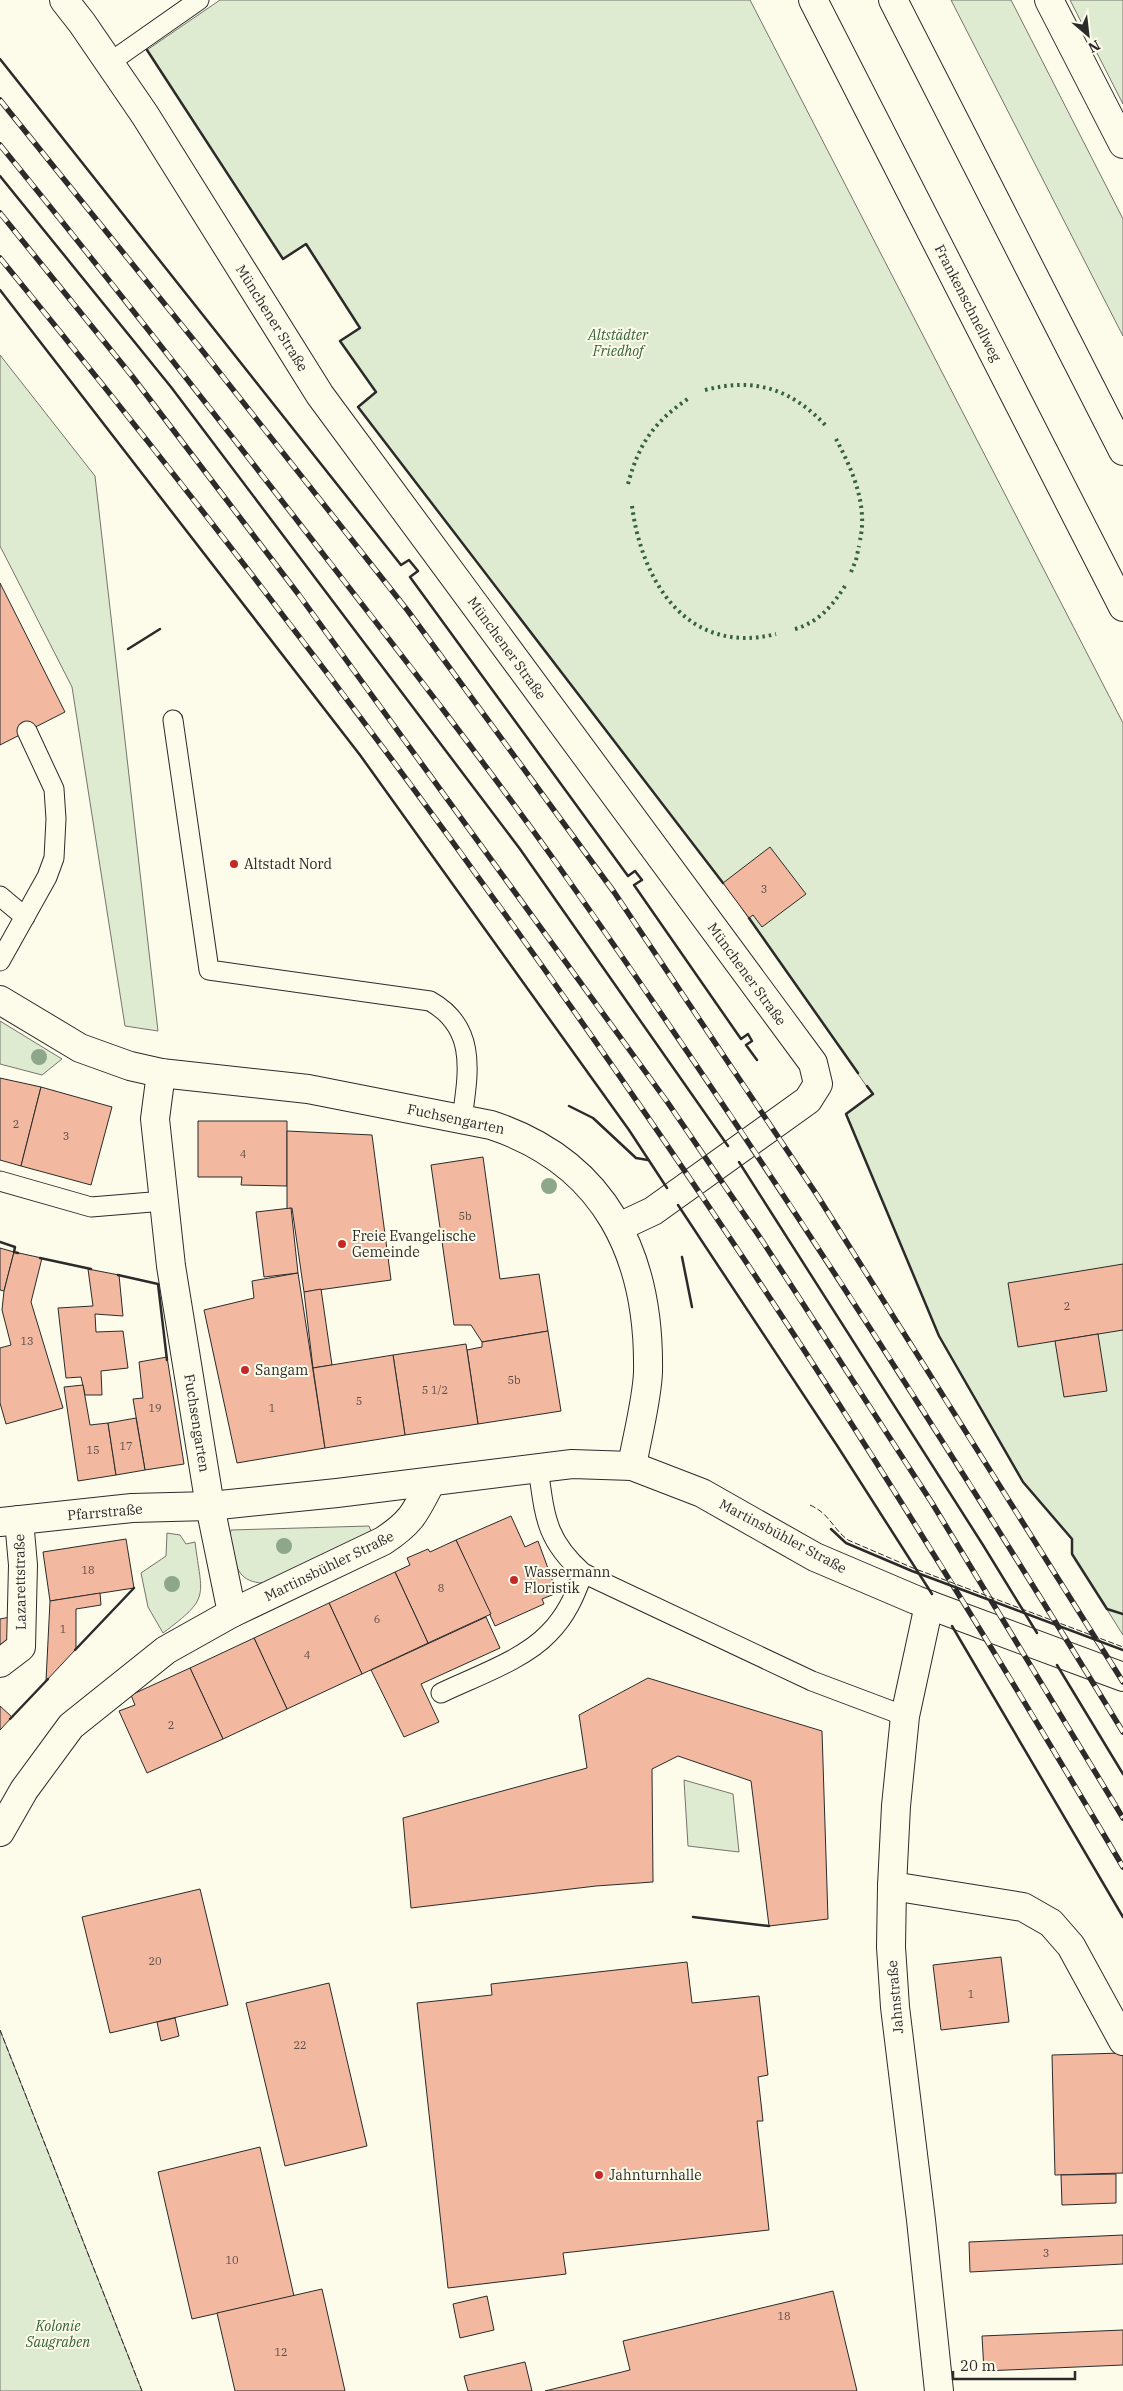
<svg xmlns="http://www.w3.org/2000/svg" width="1123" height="2391" font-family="'IBM Plex Serif',serif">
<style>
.green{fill:#deebd1;stroke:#74746e}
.building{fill:#f2b8a0;stroke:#2b2b2b}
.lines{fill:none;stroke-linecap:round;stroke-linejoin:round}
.lane-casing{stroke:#2b2b2b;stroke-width:21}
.street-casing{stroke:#2b2b2b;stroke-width:30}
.secondary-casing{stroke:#2b2b2b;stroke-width:30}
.highway-casing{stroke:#2b2b2b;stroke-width:30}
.lane{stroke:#fdfbea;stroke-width:19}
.street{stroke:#fdfbea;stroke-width:28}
.secondary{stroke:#fdfbea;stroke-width:28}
.highway{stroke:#fdfbea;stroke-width:28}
.rail-casing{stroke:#2b2b2b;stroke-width:5.5}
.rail{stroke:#fdfbea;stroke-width:4;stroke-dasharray:11;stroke-linecap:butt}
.hedge{stroke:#34623c;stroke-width:4;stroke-dasharray:2.5 4;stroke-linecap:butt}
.fence{stroke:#2b2b2b;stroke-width:1;stroke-dasharray:6 2.5;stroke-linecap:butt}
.wall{stroke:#2b2b2b;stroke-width:2.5}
.tree{fill:#8ea78a}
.poi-dot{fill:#c62828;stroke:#fdfbea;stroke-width:2}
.labels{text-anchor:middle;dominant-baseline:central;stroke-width:4;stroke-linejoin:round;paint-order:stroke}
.number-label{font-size:11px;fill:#5d4e48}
.street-label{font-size:14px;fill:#2b2b2b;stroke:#fdfbea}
.park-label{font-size:14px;font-style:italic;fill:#34623c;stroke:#fdfbea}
.poi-label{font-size:14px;fill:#2b2b2b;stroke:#fdfbea;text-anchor:start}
</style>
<rect width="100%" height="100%" fill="#fdfbea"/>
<g class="green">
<polygon points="220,0 750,0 1123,723 1123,1635 1072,1554 1072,1539 1023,1482 939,1336 846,1114 872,1094 736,900 358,407 376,392 340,341 360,328 307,244 283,259 147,50"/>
<polygon points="951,0 1011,0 1123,219 1123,336"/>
<polygon points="1070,0 1123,0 1123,104"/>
<polygon points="0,355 95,476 158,1031 125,1026 72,687 0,546"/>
<polygon points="0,1021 62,1059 42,1075 0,1064"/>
<path d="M369 1526 371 1531 369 1536 268 1583C243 1584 236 1572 232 1550 230 1542 229 1537 231 1530Z"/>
<path d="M167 1533 180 1535 186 1544 195 1542C202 1598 211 1597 163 1633L148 1607 141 1573 166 1556Z"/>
<polygon points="684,1780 733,1794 739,1852 688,1846"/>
<polygon points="0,2030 142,2391 0,2391"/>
</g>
<g class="building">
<polygon points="0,583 65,712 0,745"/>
<polygon points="770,847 806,894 762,927 753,915 749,918 723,883"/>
<polygon points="0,1078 41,1087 21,1166 0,1160"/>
<polygon points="41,1087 112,1107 91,1185 21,1166"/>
<polygon points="198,1121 287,1121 287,1186 241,1185 242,1177 198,1177"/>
<polygon points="287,1131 372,1135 391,1280 304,1292 292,1208 287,1209"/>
<polygon points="483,1157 500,1279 539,1274 548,1331 482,1342 471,1325 454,1325 431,1165"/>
<polygon points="291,1208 298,1273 264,1277 256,1212"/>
<polygon points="0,1248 14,1252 4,1291 0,1290"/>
<polygon points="14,1252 42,1258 31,1302 63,1408 6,1424 0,1403 0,1348 11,1345 2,1310 4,1291"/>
<polygon points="1123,1264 1123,1330 1018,1347 1008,1283"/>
<polygon points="88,1269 119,1275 123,1316 95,1314 96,1332 123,1331 128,1368 101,1371 102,1395 85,1395 81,1377 66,1378 58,1308 93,1306"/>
<polygon points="298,1273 325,1448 237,1463 204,1310 254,1298 252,1281"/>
<polygon points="321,1289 332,1365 313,1368 304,1292"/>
<polygon points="548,1331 561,1411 478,1424 467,1350 482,1347 482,1342"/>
<polygon points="1098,1334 1107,1391 1064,1397 1055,1341"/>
<polygon points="466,1344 478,1424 405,1435 393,1355"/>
<polygon points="393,1355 405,1435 325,1448 313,1368"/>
<polygon points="167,1357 184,1464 145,1470 133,1399 143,1398 139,1362"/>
<polygon points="83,1385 90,1425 108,1423 116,1475 78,1481 64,1387"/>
<polygon points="136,1418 145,1470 116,1475 108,1423"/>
<polygon points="511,1516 525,1547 538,1541 557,1593 542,1599 544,1604 495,1626 456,1540"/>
<polygon points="126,1539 134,1588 50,1601 43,1552"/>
<polygon points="456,1540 491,1614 428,1643 395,1572 410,1565 407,1558 428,1549 430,1552"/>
<polygon points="395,1572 428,1643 362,1674 329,1603"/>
<polygon points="100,1593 101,1605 76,1609 76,1649 46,1681 50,1601"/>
<polygon points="329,1603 362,1674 287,1709 254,1638"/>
<polygon points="15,1616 10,1647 0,1654 0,1619"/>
<polygon points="486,1617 500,1648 421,1684 439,1722 404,1737 371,1670"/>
<polygon points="254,1638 287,1709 223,1739 190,1668"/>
<polygon points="190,1668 223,1739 147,1773 119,1711 135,1705 131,1695"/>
<polygon points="648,1678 822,1731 828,1919 769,1926 751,1781 678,1756 652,1769 653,1882 596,1886 411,1908 403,1818 587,1768 579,1715"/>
<polygon points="0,1706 12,1717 0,1730"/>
<polygon points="200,1889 228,2005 110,2033 82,1917"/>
<polygon points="1001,1957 1009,2022 941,2030 933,1965"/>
<polygon points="687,1962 692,2003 759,1996 768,2075 758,2077 763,2121 757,2121 769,2230 563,2253 566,2274 448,2288 417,2003 492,1995 491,1984"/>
<polygon points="329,1983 367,2146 285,2166 246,2003"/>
<polygon points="175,2018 179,2036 161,2041 157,2022"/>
<polygon points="1123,2053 1123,2173 1055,2175 1052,2055"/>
<polygon points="260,2147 294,2296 192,2319 158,2172"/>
<polygon points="1116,2174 1116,2203 1062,2205 1061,2175"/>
<polygon points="1123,2235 1123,2264 970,2272 969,2242"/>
<polygon points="322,2289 345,2391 235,2391 217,2313"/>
<polygon points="833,2291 857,2391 545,2391 630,2370 623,2341"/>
<polygon points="487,2296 494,2330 460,2338 453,2304"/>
<polygon points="1123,2330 1123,2365 984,2371 982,2336"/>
<polygon points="525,2362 532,2391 468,2391 464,2376"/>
</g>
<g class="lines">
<defs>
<g id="lane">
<polyline points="109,63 199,0"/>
<path d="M173 720 209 970 430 1001C478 1028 468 1074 462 1119"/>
<polyline points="0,896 25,917"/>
<polyline points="0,961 47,877 54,858 56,819 54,789 27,731"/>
<polyline points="0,1181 91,1207 164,1201"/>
<path d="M538 1468C545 1516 545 1539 583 1573"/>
<path d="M441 1693C474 1677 524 1660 549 1633 566 1616 575 1596 583 1573L812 1681 905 1716"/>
</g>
<g id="street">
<polyline points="64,0 82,23 145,115 320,395 813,1063 818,1084 808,1100 653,1211 619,1227"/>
<path d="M0 1000 80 1048 130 1066 161 1073 308 1089 491 1125C606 1163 650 1256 648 1372 647 1400 637 1437 632 1466"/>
<polyline points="161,1073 155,1119 171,1266 210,1506 232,1613"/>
<polyline points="929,1605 905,1716 896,1806 892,1886 891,1947 895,2007 921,2220 939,2391"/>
<polyline points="0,1663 21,1647 23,1565 19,1520"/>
<path d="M0 1832 24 1790 71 1726 166 1650 232 1613 383 1541C412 1522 415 1513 431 1482"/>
<polyline points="892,1886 1023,1907 1051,1923 1071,1946 1123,2041"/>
</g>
<g id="secondary">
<polyline points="1049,0 1123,144"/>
<polyline points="0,1522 132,1508 210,1506 337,1493 572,1464 632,1466 702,1493 815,1557 916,1600 1123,1677"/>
</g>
<g id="highway">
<polyline points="813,0 1123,607"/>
<polyline points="893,0 1123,451"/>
</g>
</defs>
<use href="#lane" class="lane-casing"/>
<use href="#street" class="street-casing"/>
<use href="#secondary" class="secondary-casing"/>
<use href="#highway" class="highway-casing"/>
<use href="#lane" class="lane"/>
<use href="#street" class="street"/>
<use href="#secondary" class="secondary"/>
<use href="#highway" class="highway"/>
<defs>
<g id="rail">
<polyline points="0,100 201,349 408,611 614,892 817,1195 1123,1682"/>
<path d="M0 145C103 271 203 399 303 528 389 639 475 749 557 864 757 1146 943 1437 1123 1732"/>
<polyline points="0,213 132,376 299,595 668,1103 763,1242 932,1503 1123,1818"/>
<path d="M0 258C262 578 512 911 742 1256 875 1455 1001 1661 1123 1867"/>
</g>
</defs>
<use href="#rail" class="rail-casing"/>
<use href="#rail" class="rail"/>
<g class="hedge">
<path d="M705 390C755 377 792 389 827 427"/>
<path d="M836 439C852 469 868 505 860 540"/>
<path d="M628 484C639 443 654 422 689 398"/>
<path d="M632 506C642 583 688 656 776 634"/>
<polyline points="851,572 856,560 859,546"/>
<path d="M795 629C819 622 832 606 845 586"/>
</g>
<g class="fence">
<path d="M810 1505C830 1514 832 1528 848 1540L913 1568 1123 1647"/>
<polyline points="0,2030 142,2391"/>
</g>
<g class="wall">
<polyline points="147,50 283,259 306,244 360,328 340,341 376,392 358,407 723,883"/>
<polyline points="0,59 401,565 409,560 418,571 410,577 628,876 635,871 642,880 634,885 741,1039 748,1034 752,1041 746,1045 757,1060"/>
<polyline points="0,176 171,387 520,849 728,1146"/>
<polyline points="0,290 360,755 629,1130 667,1188"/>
<polyline points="128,649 160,629"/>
<polyline points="749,918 858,1073"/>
<polyline points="867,1086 873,1094 846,1114 939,1336 1023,1482 1072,1539 1072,1554 1107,1609 1123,1614"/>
<polyline points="569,1106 593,1118 636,1158 648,1160"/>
<polyline points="739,1162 983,1545 1037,1633"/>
<polyline points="678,1205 838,1447 932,1594"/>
<polyline points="0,1242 15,1247 14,1252 18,1253"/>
<polyline points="682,1257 692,1307"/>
<polyline points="40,1258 91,1269"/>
<polyline points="118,1275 158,1284 167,1360"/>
<polyline points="831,1529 846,1543 912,1571 1123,1650"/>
<polyline points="952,1626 1123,1917"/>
<polyline points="75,1650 134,1588"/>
<polyline points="1057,1665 1123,1774"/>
<polyline points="10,1719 48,1679"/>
<polyline points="693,1917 769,1926"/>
</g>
</g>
<g class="tree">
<circle cx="39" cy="1057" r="8"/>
<circle cx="549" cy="1186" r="8"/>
<circle cx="284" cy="1546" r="8"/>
<circle cx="172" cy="1584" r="8"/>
</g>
<g class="poi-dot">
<circle cx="234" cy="864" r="5"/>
<circle cx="342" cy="1244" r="5"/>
<circle cx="245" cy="1370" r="5"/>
<circle cx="514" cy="1580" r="5"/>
<circle cx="599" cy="2175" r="5"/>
</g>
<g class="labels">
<g class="number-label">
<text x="764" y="889">3</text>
<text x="16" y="1124">2</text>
<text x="66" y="1136">3</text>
<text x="243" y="1154">4</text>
<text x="465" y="1216">5b</text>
<text x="1067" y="1306">2</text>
<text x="27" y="1341">13</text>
<text x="514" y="1380">5b</text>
<text x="435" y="1390">5 1/2</text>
<text x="359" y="1401">5</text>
<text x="155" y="1408">19</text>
<text x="272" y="1408">1</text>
<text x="126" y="1446">17</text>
<text x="93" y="1450">15</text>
<text x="88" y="1570">18</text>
<text x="441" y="1588">8</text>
<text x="377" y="1619">6</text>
<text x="63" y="1629">1</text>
<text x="307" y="1655">4</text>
<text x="171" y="1725">2</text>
<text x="155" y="1961">20</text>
<text x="971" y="1994">1</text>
<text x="300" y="2045">22</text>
<text x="1046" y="2253">3</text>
<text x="232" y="2260">10</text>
<text x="784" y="2316">18</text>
<text x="281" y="2352">12</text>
</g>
<g class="street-label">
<text transform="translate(968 303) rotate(63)">Frankenschnellweg</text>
<text transform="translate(272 318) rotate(58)">Münchener Straße</text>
<text transform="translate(507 648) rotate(54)">Münchener Straße</text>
<text transform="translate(747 974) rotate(54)">Münchener Straße</text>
<text transform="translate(456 1119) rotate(12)">Fuchsengarten</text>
<text transform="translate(197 1423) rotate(81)">Fuchsengarten</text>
<text transform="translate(105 1512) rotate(-5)">Pfarrstraße</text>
<text transform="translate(783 1536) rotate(28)">Martinsbühler Straße</text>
<text transform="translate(329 1566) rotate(-26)">Martinsbühler Straße</text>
<text transform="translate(20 1582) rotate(-91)">Lazarettstraße</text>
<text transform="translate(895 1997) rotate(-95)">Jahnstraße</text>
</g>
<g class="park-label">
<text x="618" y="335">Altstädter<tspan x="618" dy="16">Friedhof</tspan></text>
<text x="58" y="2326">Kolonie<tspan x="58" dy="16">Saugraben</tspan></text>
</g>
<g class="poi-label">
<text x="244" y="864">Altstadt Nord</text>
<text x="352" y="1236">Freie Evangelische<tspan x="352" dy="16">Gemeinde</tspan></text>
<text x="255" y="1370">Sangam</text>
<text x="524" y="1572">Wassermann<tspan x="524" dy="16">Floristik</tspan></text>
<text x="609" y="2175">Jahnturnhalle</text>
</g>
</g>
<g transform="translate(1088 35) rotate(152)" stroke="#fdfbea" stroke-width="4" paint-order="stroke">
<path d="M0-4L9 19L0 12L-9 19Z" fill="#2b2b2b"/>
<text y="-8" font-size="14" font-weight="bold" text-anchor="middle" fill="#2b2b2b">N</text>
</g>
<path d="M953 2371v8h122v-8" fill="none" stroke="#2b2b2b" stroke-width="2.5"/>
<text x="960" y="2371" font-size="15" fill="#2b2b2b" stroke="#fdfbea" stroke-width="4" paint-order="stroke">20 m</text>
</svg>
